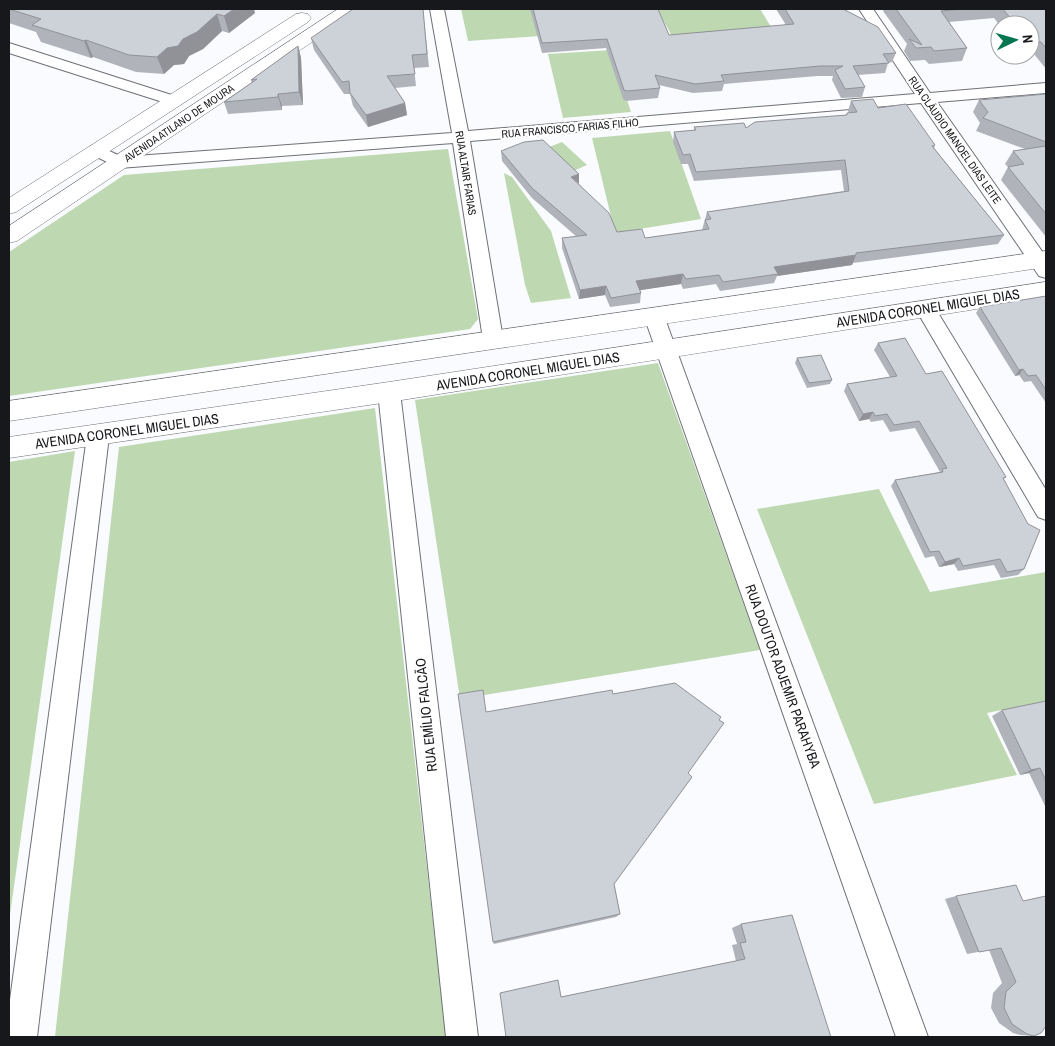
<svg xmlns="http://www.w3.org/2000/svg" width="1055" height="1046" font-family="'Archivo Narrow',sans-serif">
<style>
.green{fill:#bed8b1}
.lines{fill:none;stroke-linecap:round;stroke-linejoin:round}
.street-casing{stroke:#6e7177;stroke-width:2}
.secondary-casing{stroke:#6e7177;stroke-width:1}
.street{fill:#fff;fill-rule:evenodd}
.secondary{fill:#fff;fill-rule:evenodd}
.wall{fill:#b0b4ba}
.shaded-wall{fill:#909297}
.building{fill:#cdd1d8;stroke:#909297}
.labels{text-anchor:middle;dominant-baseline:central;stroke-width:4.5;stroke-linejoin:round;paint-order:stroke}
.far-street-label{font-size:11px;fill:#17181b;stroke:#fff}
.street-label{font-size:14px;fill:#17181b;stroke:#fff}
</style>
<rect width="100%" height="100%" fill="#fafbfe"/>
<g class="green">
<polygon points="461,9 533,9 541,36 468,41"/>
<polygon points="657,9 760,9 776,35 677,45"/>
<polygon points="611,50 631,112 563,118 548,54"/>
<polygon points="670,131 701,219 615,233 592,138"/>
<polygon points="562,142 587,165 564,175 539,151"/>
<polygon points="448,149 478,319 470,329 9,396 9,252 124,175"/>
<polygon points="504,173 512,177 551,231 571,298 531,303 525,285"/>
<polygon points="658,363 760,650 460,699 415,400"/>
<polygon points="375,408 446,1037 55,1037 119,447"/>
<polygon points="75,451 9,922 9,462"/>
<polygon points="879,489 930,592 1046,572 1046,701 987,713 1017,775 874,804 757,509"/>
</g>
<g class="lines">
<defs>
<g id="street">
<polygon points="430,9 444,9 468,131 915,94 859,9 873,9 930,93 1046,83 1046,93 937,102 1046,257 1046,278 1039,276 921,103 470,141 503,339 500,344 493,347 486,344 483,339 453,143 119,168 91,154 88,150 91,146 97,145 122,157 452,133"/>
<polygon points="9,43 181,98 183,101 181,104 169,104 9,53"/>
<polygon points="925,301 932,303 1046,490 1046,520 1038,517 915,308 918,303"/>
<polygon points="654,309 661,311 664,316 928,1037 896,1037 644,316 647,311"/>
<polygon points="389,384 397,386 400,392 478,1037 446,1037 378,392 381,386"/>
<polygon points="98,427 106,430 109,436 37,1037 9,1037 9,1007 87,436 90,430"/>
</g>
<g id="secondary">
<polygon points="338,9 357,9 355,13 17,241 9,243 9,226"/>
<polygon points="302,13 308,14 311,18 308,22 16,212 9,214 9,198 296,14"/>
<polygon points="1046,251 1046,267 9,421 9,401"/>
<polygon points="1046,282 1046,298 389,402 9,458 9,437 389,382"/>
</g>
</defs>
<use href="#street" class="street-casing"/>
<use href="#secondary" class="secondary-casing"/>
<use href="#street" class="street"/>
<use href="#secondary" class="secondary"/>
</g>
<g class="wall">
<polygon points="9,9 255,13 229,33 222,31 203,49 189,56 184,64 174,65 164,74 136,72 93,57 91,58 41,42 36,32 9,23"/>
<polygon points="423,9 429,67 414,68 416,86 395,88 405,103 407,115 368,127 353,106 350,94 344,94 314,50 311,38"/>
<polygon points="530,9 658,9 669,35 786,25 776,9 843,9 896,53 892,62 888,63 885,73 858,75 865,87 862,97 841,98 832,80 833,76 817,76 724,84 722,91 693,93 659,85 660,88 658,98 626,101 623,99 606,48 542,53"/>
<polygon points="884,9 1046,9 1046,69 1034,54 1030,55 1030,25 1000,25 1000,26 994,18 949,22 967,48 962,61 929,64 925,60 910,61 904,51 907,44 883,11"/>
<polygon points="298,46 301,58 303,105 282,106 282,110 228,114 224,102 252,83 251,80"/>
<polygon points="1046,94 1046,237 1001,180 1008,167 1005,164 1013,151 1025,149 976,131 980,123 973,112 979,100"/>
<polygon points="851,101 878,108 935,145 934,148 1004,235 998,244 853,263 852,265 777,276 774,283 720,291 716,284 683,289 681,284 640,290 641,293 640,303 610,307 605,295 579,299 562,248 562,238 577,237 532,198 502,161 501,151 579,184 617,232 645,238 702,230 707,212 844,191 841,170 694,181 688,164 681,164 673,142 674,132 694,130 694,127 746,128 846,115 847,113 849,113 848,111"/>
<polygon points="1046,296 1046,403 1031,381 1024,382 1019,375 1015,376 976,313 980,307"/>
<polygon points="878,343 926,374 1006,477 1004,479 1024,569 1018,575 1001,578 994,565 958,571 954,564 939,567 934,556 925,558 891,486 895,480 940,472 915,428 890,432 883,420 871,422 869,419 859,421 844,391 847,384 890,377 874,350"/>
<polygon points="797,358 832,380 830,384 807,388 795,363"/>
<polygon points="613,694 688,773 614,884 620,914 616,917 494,944 493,942 486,712"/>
<polygon points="1046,701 1046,808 1029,773 1020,775 992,716 1002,710"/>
<polygon points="956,896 1023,901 1034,1036 1020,1035 1013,1033 999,1023 991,1008 993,993 1002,983 989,950 967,954 945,899"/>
<polygon points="741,924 831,1037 506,1037 561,997 736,961 732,945 737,944 732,928"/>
</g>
<g class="shaded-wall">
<polygon points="234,9 254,9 255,13 229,33 224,16"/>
<polygon points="217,14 222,31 203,49 189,56 184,64 174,65 164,74 157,57 167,48 183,39"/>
<polygon points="86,40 93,57 91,58 84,41"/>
<polygon points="298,46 301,58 303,105 299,92"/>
<polygon points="278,94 282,106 282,110 278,97"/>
<polygon points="405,103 407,115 368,127 366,115"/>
<polygon points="579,174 579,184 571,177"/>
<polygon points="856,255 852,265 777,276 778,274 774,267"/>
<polygon points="683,274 681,284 635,291 636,281"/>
<polygon points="606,286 605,295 579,299 580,290"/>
<polygon points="1023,369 1019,375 1015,376 1019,370"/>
<polygon points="873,412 869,419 859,421 863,414"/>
<polygon points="959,558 954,564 939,567 945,562"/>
<polygon points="1040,768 1029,773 1020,775 1031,770"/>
</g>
<g class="building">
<polygon points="9,9 234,9 224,16 217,14 197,32 183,39 178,46 167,48 157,57 129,55 86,40 84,41 32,25 41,19"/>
<polygon points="353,9 423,9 427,54 412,55 415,74 387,76 405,103 366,115 350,93 349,81 342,82 311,38"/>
<polygon points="533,9 658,9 669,35 794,24 785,9 843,9 878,27 896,53 883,54 889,63 853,66 865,87 845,89 835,70 843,66 820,66 721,75 724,81 695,84 655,75 660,88 627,91 624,90 607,39 542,43"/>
<polygon points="896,9 962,9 941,11 967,48 934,51 931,47 916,48 909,39 922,45"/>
<polygon points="1003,9 1046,9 1046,48 1041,42 1031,42 1030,41 1030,25 1016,25"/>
<polygon points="298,46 299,92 278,94 278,97 224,102 257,79 251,80"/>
<polygon points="1046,94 1046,142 983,118 988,112 979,100"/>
<polygon points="873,99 878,108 906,104 935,145 932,146 1004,235 856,253 856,255 774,267 778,274 723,282 719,275 686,279 683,274 636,281 641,293 611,298 606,286 580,290 562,238 587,235 532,188 501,151 524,142 543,140 579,174 571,177 609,213 617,232 642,229 645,238 709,229 705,220 711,219 707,212 849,191 845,160 696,172 690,154 683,155 674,132 696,130 694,127 744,123 746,128 755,122 847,115 847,113 857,112 851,101"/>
<polygon points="1046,146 1046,214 1008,167 1024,164 1013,151"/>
<polygon points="1046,296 1046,390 1036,375 1028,376 1023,369 1019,370 980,307"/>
<polygon points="905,338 926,374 942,371 1006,477 1003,478 1028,524 1040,530 1024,569 1007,572 1000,559 963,566 959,558 945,562 939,551 930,552 895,480 943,472 942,469 947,468 919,421 894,425 887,414 875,416 873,412 863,414 847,384 897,376 878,343"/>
<polygon points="821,355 832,380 809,383 797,358"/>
<polygon points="675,683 721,717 719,720 724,723 688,773 692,777 614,884 620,914 493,942 458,694 483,690 486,712 612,690 613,694"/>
<polygon points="1046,701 1046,781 1040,768 1031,770 1002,710"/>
<polygon points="1016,885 1023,901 1046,896 1046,1026 1041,1033 1034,1036 1027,1034 1012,1024 1004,1008 1006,992 1016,982 1001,948 979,952 956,896"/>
<polygon points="792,915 831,1037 506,1037 500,993 558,980 561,997 745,959 740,943 746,942 741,924"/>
</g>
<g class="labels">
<g class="far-street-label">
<text transform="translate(179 123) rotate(-34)">AVENIDA ATILANO DE MOURA</text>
<text transform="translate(570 128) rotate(-5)">RUA FRANCISCO FARIAS FILHO</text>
<text transform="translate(955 140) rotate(55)">RUA CLÁUDIO MANOEL DIAS LEITE</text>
<text transform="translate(466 173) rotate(81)">RUA ALTAIR FARIAS</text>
</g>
<g class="street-label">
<text transform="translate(928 308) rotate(-9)">AVENIDA CORONEL MIGUEL DIAS</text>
<text transform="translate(528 371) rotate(-9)">AVENIDA CORONEL MIGUEL DIAS</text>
<text transform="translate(127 431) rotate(-8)">AVENIDA CORONEL MIGUEL DIAS</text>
<text transform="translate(783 676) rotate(70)">RUA DOUTOR ADJEMIR PARAHYBA</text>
<text transform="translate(426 715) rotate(-96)">RUA EMÍLIO FALCÃO</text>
</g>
</g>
<rect width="1055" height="1046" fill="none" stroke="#17181b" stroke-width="20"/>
<g transform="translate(1015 40) rotate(85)"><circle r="24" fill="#ffffff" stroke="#a2a3a4"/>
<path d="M0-4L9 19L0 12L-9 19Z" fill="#067650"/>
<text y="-8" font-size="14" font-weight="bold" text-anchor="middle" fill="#17181b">N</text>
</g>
</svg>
